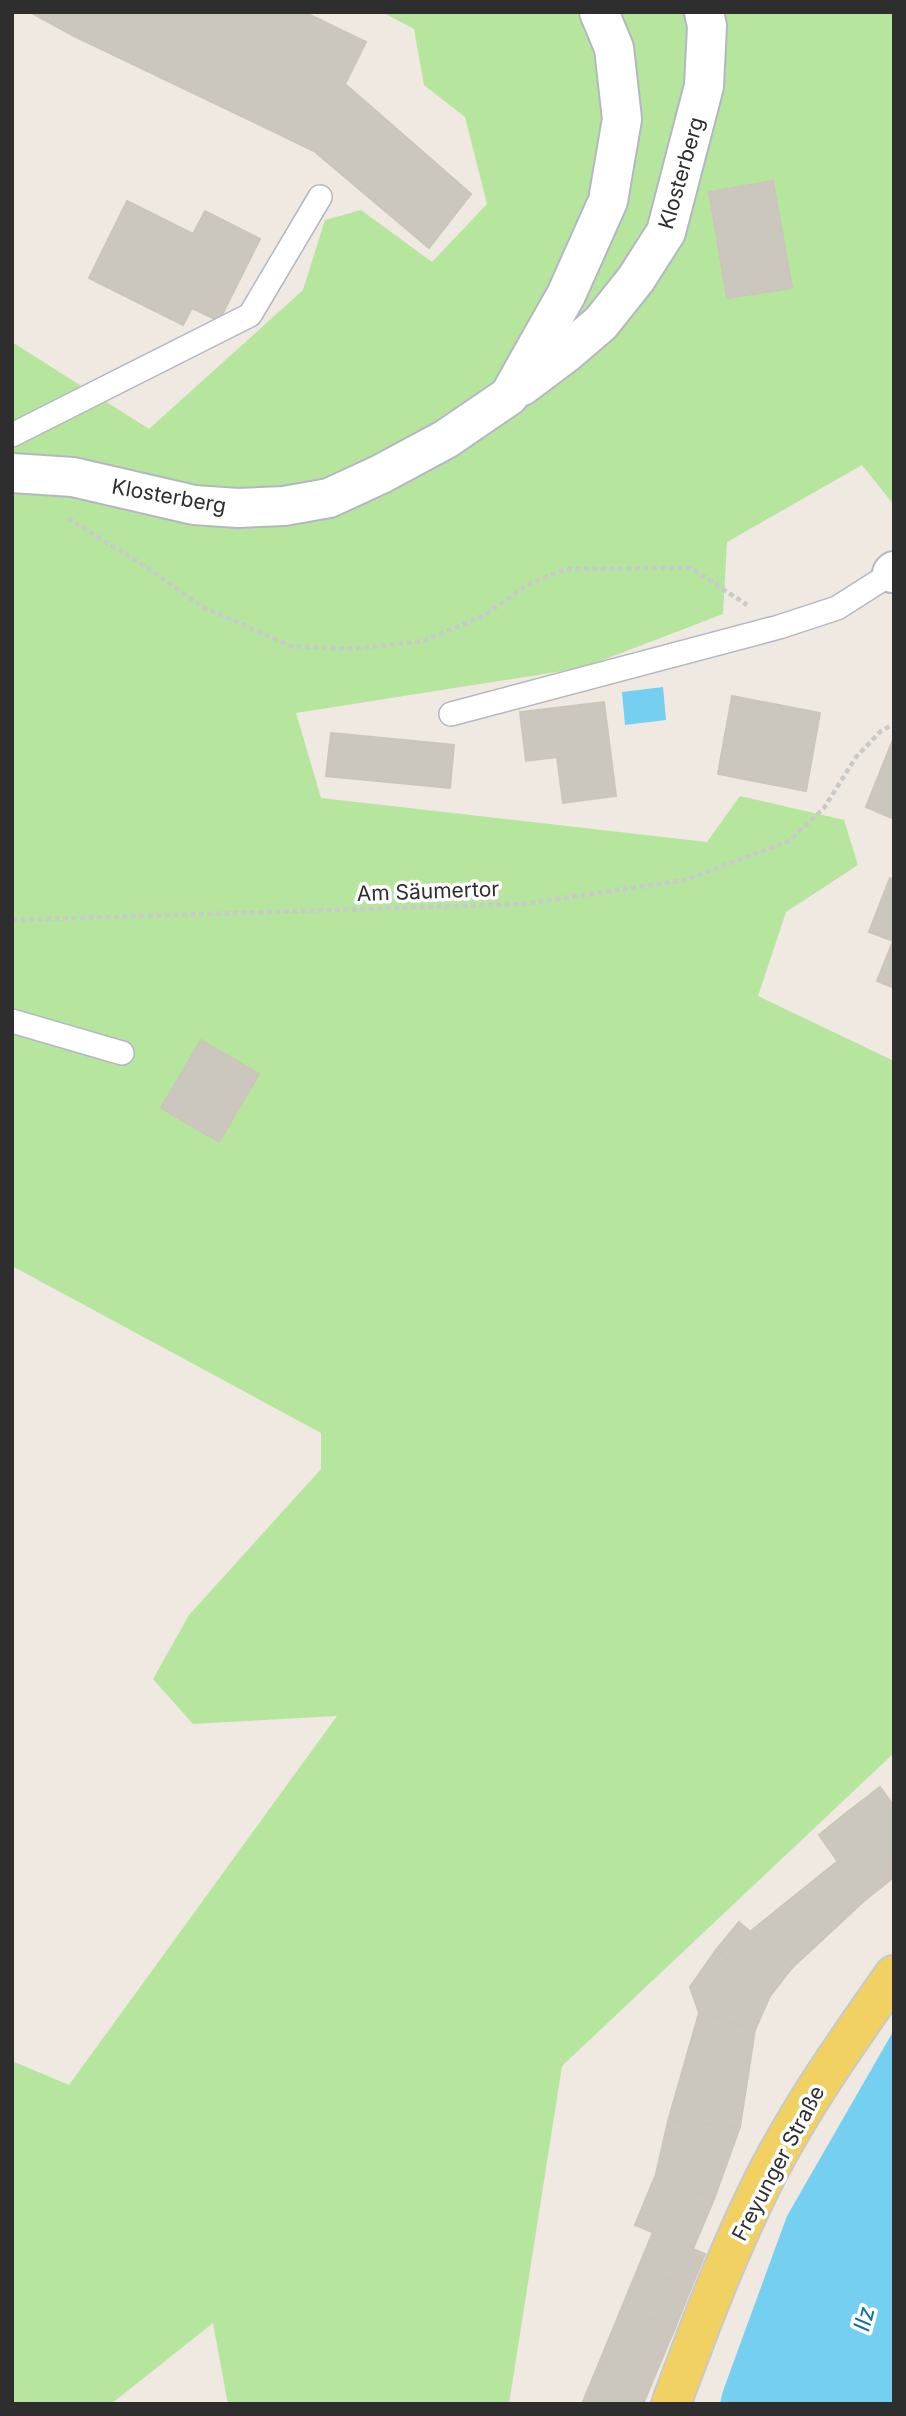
<svg xmlns="http://www.w3.org/2000/svg" width="906" height="2416" font-family="Inter,sans-serif">
<style>
.green{fill:#b6e59e}
.water{fill:#75cff0}
.building{fill:#cbc7bf;stroke:#cbc5ba;stroke-width:2}
.lines{fill:none;stroke-linecap:round;stroke-linejoin:round}
.lane-casing{stroke:#b4b7c1;stroke-width:26}
.street-casing{stroke:#b4b7c1;stroke-width:42}
.primary-casing{stroke:#c9c9c9;stroke-width:42}
.path{stroke:#c9c9c9;stroke-width:4.5;stroke-dasharray:5 3.5;stroke-linecap:butt}
.lane{stroke:#fff;stroke-width:23}
.street{stroke:#fff;stroke-width:38}
.primary{stroke:#f2d163;stroke-width:38}
.labels{text-anchor:middle;dominant-baseline:central;stroke-width:7;stroke-linejoin:round;paint-order:stroke}
.street-label{font-size:21px;fill:#2e2e2e;stroke:#fff}
.water-label{font-size:23px;font-style:italic;fill:#0d6fa3;stroke:#fff}
</style>
<rect width="100%" height="100%" fill="#efe9e1"/>
<polygon class="green" points="382,12 894,12 894,505 862,465 727,542 723,614 582,668 296,713 321,798 707,842 740,796 844,820 858,865 786,912 758,996 894,1061 894,1753 562,2066 509,2404 228,2404 213,2323 111,2404 12,2404 12,2061 69,2085 337,1716 193,1724 153,1679 189,1615 321,1469 321,1433 12,1266 12,342 149,429 303,290 325,220 361,210 432,262 487,204 465,117 424,85 414,29"/>
<g class="water">
<polygon points="663,687 666,720 625,725 622,692"/>
<polygon points="894,2030 894,2404 720,2404 723,2391 787,2216"/>
</g>
<g class="building">
<polygon points="30,12 304,12 366,42 345,84 471,194 429,248 314,151 74,36"/>
<polygon points="773,181 792,288 727,298 709,192"/>
<polygon points="127,201 193,234 205,211 260,239 219,321 192,308 183,325 89,278"/>
<polygon points="732,696 820,713 806,791 718,774"/>
<polygon points="604,702 616,796 563,803 557,757 526,761 520,712"/>
<polygon points="331,733 454,745 450,788 326,776"/>
<polygon points="894,737 894,819 866,807"/>
<polygon points="890,878 894,880 894,988 877,981 893,941 869,932"/>
<polygon points="201,1040 259,1074 219,1142 161,1108"/>
<polygon points="880,1787 894,1806 894,1873 845,1814"/>
<polygon points="845,1814 894,1873 894,1877 865,1900 819,1835"/>
<polygon points="838,1861 865,1900 792,1968 751,1931"/>
<polygon points="739,1922 792,1968 770,1996 716,1950"/>
<polygon points="716,1950 770,1996 755,2030 699,2013 690,1987"/>
<polygon points="699,2013 755,2030 740,2127 668,2121"/>
<polygon points="668,2121 740,2127 714,2199 656,2174"/>
<polygon points="656,2174 714,2199 693,2249 635,2225"/>
<polygon points="653,2232 705,2254 691,2288 639,2266"/>
<polygon points="639,2266 691,2288 675,2328 622,2307"/>
<polygon points="622,2307 675,2328 651,2385 599,2363"/>
<polygon points="599,2363 651,2385 643,2404 582,2404"/>
</g>
<g class="lines">
<defs>
<g id="lane">
<polyline points="12,435 250,315 320,197"/>
<polyline points="451,714 779,627 837,608 892,573"/>
<polyline points="12,1021 122,1053"/>
</g>
<g id="street">
<polyline points="522,386 566,353 601,323 636,279 666,232 704,86 707,26 704,12"/>
<polyline points="12,473 73,477 194,505 238,508 284,506 329,498 381,474 446,439 509,396 566,295 608,201 622,119 614,48 599,12"/>
<polyline points="892,573 894,571"/>
</g>
<path id="primary" d="M671 2404C697 2334 723 2264 756 2196 793 2118 844 2046 894 1975"/>
</defs>
<use href="#lane" class="lane-casing"/>
<use href="#street" class="street-casing"/>
<use href="#primary" class="primary-casing"/>
<g class="path">
<polyline points="68,518 146,567 203,607 291,646 352,649 424,641 485,615 527,585 566,569 691,568 747,605"/>
<polyline points="12,920 524,904 685,880 789,841 824,808 856,757 881,731 894,724"/>
</g>
<use href="#lane" class="lane"/>
<use href="#street" class="street"/>
<use href="#primary" class="primary"/>
</g>
<g class="labels">
<g class="street-label">
<text transform="translate(681 173) rotate(-74)">Klosterberg</text>
<text transform="translate(169 496) rotate(10)">Klosterberg</text>
<text transform="translate(428 891) rotate(-2)">Am Säumertor</text>
<text transform="translate(778 2163) rotate(-62)">Freyunger Straße</text>
</g>
<g class="water-label">
<text transform="translate(864 2319) rotate(-76)">Ilz</text>
</g>
</g>
<rect width="906" height="2416" fill="none" stroke="#2e2e2e" stroke-width="28"/>
</svg>
